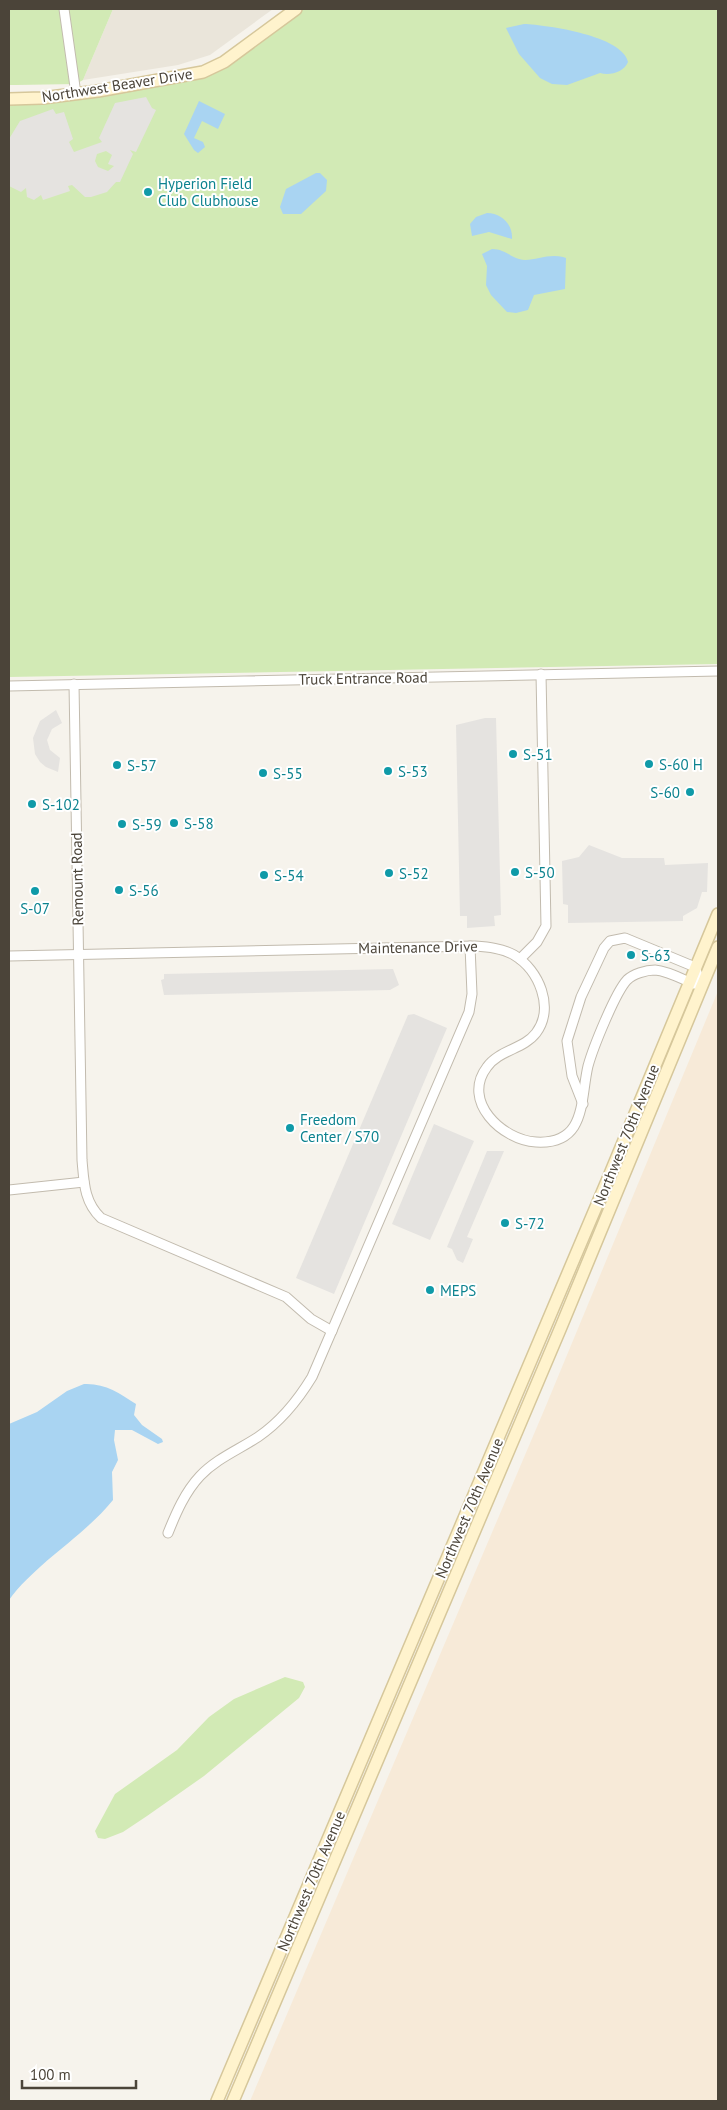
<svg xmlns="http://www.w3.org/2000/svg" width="727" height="2110" font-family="'PT Sans',sans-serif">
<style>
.residential{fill:#eae5da}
.commercial{fill:#f7ead8}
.green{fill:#d2eab5}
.parking{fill:#e5e3e0;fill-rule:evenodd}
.water{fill:#a9d4f2}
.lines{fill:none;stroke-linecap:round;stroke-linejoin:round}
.street-casing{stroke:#c2bbae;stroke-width:11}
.secondary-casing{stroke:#d6c79b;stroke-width:14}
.street{stroke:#fff;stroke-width:9}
.secondary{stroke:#fff3cd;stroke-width:11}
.culture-dot{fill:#0f9aa8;stroke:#fff;stroke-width:2}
.labels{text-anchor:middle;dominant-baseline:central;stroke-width:4;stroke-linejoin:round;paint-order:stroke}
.street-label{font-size:15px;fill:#4b4439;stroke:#fff}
.culture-label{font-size:15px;fill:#0d838f;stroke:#fff;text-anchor:start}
</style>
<rect width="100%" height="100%" fill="#f6f3ec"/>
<polygon class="residential" points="113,9 273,9 210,55 178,65 83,80"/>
<polygon class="commercial" points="718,991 718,2101 250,2101 545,1408"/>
<g class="green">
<polygon points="9,9 113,9 83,80 76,84 16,85 9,85"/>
<polygon points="302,9 718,9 718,664 9,677 9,102 194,77"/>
<polygon points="285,1677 303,1682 305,1687 299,1698 204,1776 147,1816 123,1832 105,1839 98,1838 95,1831 115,1794 177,1750 209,1717 234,1699"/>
</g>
<g class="parking">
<path d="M146 97 152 108 156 110 136 152 130 150 133 154 120 182H116L107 192 91 197H85L72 185 68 186 70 191 43 200 41 195 34 200 27 197 26 188 21 192 9 186V139L20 121 53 109 56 114 64 112 73 139 69 142 74 152 102 142 99 138 115 103ZM106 151 112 155 108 164 114 166 108 171 98 167 95 161 97 154Z"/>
<polygon points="56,710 62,723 52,729 47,740 50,750 60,758 58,772 46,767 40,762 35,754 33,738 40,721"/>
<polygon points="485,718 496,718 501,915 494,916 495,926 467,928 467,916 460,916 456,725"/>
<polygon points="589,845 622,858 664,858 665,865 708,863 707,892 702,892 697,908 683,916 683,921 568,923 568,905 563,904 562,861 579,857"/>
<polygon points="393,969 399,985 390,990 164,995 161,980 164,979 164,974"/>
<polygon points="414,1014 447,1028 334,1294 296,1278 408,1015"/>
<polygon points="434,1124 474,1141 430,1240 392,1224"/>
<polygon points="487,1151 504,1151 467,1237 473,1239 463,1263 457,1260 452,1249 447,1247"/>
</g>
<g class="water">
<path d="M524 24C548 25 623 36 628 62 624 72 610 76 600 73L567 85 552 84 540 78 519 54 506 28Z"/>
<polygon points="199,101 225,114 218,129 202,121 194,138 203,142 205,147 198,153 194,150 184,134"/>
<polygon points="316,173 320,173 327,180 326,191 301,214 283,214 280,207 286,189"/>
<path d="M487 213C501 213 513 224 512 239L489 232 472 236 470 224 476 217Z"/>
<path d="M492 249C504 249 509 256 519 259 531 263 546 253 563 257L566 258 565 289 534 295 528 310 516 313 507 312 491 295 486 285 487 266 482 254Z"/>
<path d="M84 1384C105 1383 119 1393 136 1404L134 1415 142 1425 162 1439 163 1442 158 1444 132 1430H115L114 1440 118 1460 112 1472 113 1500C83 1537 36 1563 9 1600V1424L37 1412 67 1391Z"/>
</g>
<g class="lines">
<defs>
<g id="street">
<polyline points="64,9 76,94"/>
<path d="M74 684 82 1160C84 1182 84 1202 101 1218L286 1297 311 1319 332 1331"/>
<polyline points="9,686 718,671"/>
<path d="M9 956 474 946C487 947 502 948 514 955 539 970 555 1008 536 1033 524 1049 499 1050 487 1067 461 1101 502 1140 536 1142 587 1145 580 1100 588 1066 593 1048 615 993 627 980 633 974 646 970 655 970 668 971 682 979 694 984"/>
<polyline points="520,959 537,942 546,926 541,674"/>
<polyline points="583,1104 572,1076 567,1041 581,997 604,948 610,941 625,938 695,967 702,986"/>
<polyline points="9,1190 84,1182"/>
<path d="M168 1533C176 1513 185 1492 200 1476 216 1459 238 1450 258 1437 280 1422 298 1400 312 1377L469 1012 472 994 470 946"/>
</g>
<g id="secondary">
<polyline points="9,99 42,98 98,91 203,72 224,62 296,9"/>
<polyline points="217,2101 610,1174 718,914"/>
<polyline points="233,2101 561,1327 718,947"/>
</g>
</defs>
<use href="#street" class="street-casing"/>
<use href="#secondary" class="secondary-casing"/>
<use href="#street" class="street"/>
<use href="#secondary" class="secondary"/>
</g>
<g class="culture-dot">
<circle cx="148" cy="192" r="5"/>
<circle cx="513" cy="754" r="5"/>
<circle cx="649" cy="764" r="5"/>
<circle cx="117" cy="765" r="5"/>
<circle cx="388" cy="771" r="5"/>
<circle cx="263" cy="773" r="5"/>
<circle cx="690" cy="792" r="5"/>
<circle cx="32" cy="804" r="5"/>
<circle cx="174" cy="823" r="5"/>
<circle cx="122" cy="824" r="5"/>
<circle cx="515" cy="872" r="5"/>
<circle cx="389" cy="873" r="5"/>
<circle cx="264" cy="875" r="5"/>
<circle cx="119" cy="890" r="5"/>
<circle cx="35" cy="891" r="5"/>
<circle cx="631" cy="955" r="5"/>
<circle cx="290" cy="1128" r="5"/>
<circle cx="505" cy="1223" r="5"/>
<circle cx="430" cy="1290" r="5"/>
</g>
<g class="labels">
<g class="street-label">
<text transform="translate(117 85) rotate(-9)">Northwest Beaver Drive</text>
<text transform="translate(363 678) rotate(-1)">Truck Entrance Road</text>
<text transform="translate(77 879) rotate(-91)">Remount Road</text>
<text transform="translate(418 947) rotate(-1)">Maintenance Drive</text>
<text transform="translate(626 1135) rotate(-68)">Northwest 70th Avenue</text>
<text transform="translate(469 1508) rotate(-67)">Northwest 70th Avenue</text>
<text transform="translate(311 1881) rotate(-67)">Northwest 70th Avenue</text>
</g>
<g class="culture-label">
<text x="158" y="183">Hyperion Field<tspan x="158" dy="17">Club Clubhouse</tspan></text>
<text x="523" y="754">S-51</text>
<text x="659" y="764">S-60 H</text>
<text x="127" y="765">S-57</text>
<text x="398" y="771">S-53</text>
<text x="273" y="773">S-55</text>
<text x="680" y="792" text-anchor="end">S-60</text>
<text x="42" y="804">S-102</text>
<text x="184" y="823">S-58</text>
<text x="132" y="824">S-59</text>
<text x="525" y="872">S-50</text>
<text x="399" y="873">S-52</text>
<text x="274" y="875">S-54</text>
<text x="129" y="890">S-56</text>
<text x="35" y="908" text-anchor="middle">S-07</text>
<text x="641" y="955">S-63</text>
<text x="300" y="1119">Freedom<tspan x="300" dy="17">Center / S70</tspan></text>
<text x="515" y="1223">S-72</text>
<text x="440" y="1290">MEPS</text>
</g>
</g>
<rect width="727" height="2110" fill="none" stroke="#4b4439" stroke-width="20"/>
<path d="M22 2080v8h114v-8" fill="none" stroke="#4b4439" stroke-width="2.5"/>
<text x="30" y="2080" font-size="15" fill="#4b4439" stroke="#ffffff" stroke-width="4" paint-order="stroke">100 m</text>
</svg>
